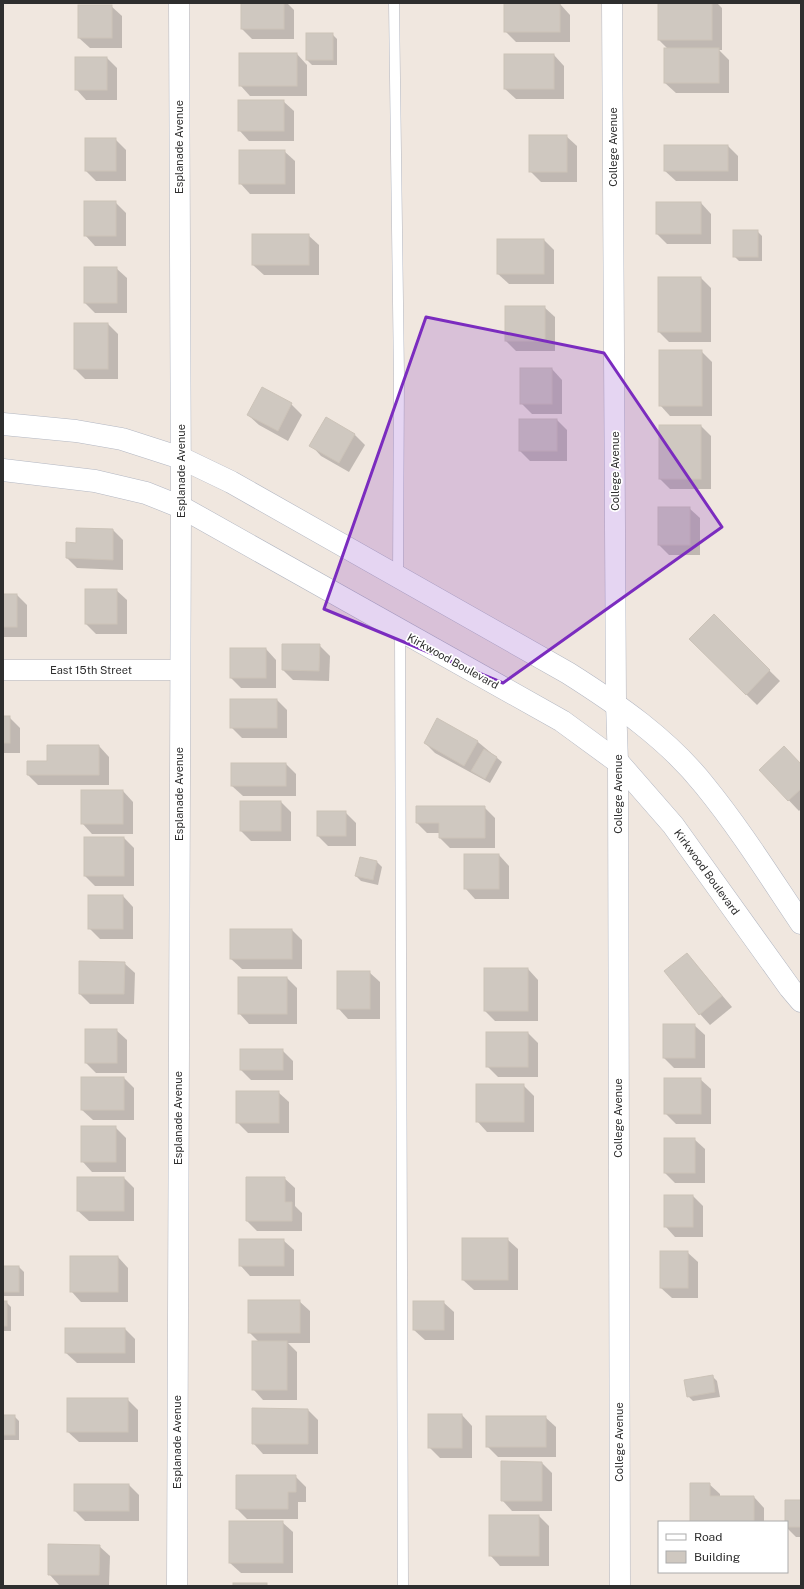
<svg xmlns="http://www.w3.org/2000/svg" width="804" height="1589" font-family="'Public Sans',sans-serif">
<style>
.shadow{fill:#0003}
.building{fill:#cfc8c0;stroke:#ccc3b8}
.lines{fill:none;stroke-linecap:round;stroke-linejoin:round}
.lane-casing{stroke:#b3b7c2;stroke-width:11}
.street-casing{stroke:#b3b7c2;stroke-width:21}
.secondary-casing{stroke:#b3b7c2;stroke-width:23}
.lane{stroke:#fff;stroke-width:10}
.street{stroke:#fff;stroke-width:20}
.secondary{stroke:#fff;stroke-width:22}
.marked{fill:#7b2cbf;fill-opacity:0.2;stroke:#7b2cbf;stroke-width:3;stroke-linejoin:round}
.labels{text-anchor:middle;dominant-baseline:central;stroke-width:3.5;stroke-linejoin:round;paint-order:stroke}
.street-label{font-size:11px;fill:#2e2e2e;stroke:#fff}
</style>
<rect width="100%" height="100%" fill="#f0e7df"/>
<g class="shadow">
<polygon points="242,3 287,3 294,10 294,39 252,39 242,29"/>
<polygon points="659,3 717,3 722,8 722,50 719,50 729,60 729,93 676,93 665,83 668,49 659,40"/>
<polygon points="560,4 570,15 570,42 516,42 505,31"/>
<polygon points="111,6 122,16 122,48 90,48 79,38"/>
<polygon points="332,34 337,39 337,65 312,65 307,60"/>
<polygon points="297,54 307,65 307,96 250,96 240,85"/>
<polygon points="554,55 564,66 564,99 516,99 505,89"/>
<polygon points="107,58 117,68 117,100 86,100 76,89"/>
<polygon points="283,101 294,111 294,141 249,141 239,130"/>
<polygon points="566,136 577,146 577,182 541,182 530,171"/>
<polygon points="115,139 126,150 126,181 96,181 86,171"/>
<polygon points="728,146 738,156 738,181 676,181 665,171"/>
<polygon points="284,151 295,161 295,194 250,194 240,183"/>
<polygon points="115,202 126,213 126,246 95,246 85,235"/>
<polygon points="701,203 711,214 711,244 667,244 657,234"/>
<polygon points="757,231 762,236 762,261 739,261 734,256"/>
<polygon points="308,235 319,245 319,275 264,275 253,265"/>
<polygon points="544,240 554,250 554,284 509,284 498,274"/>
<polygon points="116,268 127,278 127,313 95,313 85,303"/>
<polygon points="701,278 711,288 711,342 669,342 659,332"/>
<polygon points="506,307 544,307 555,317 555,351 516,351 506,341"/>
<polygon points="108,324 118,334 118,379 85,379 75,369"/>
<polygon points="701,351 712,362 712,416 670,416 660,405"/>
<polygon points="521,369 552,369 562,380 562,414 532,414 521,403"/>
<polygon points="262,389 291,404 302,415 288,441 259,425 248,415"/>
<polygon points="326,418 355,435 365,445 349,472 321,456 311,445"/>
<polygon points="520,420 557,420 567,430 567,461 530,461 520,451"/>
<polygon points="701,426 711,436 711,489 670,489 660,479"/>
<polygon points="659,508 689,508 700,518 700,555 669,555 659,545"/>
<polygon points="113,530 123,540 123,570 77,568 67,558 77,544"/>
<polygon points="86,590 116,590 127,600 127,634 96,634 86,624"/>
<polygon points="3,595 17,595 27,605 27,637 3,637"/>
<polygon points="714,616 780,681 757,705 690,639"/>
<polygon points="283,645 319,645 330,656 329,681 293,680 283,670"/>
<polygon points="266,649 276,660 276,688 241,688 231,678"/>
<polygon points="277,700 287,710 287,738 242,738 231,727"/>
<polygon points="3,717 9,717 20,728 20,753 3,753"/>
<polygon points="438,719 478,742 502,762 490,783 435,753 425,743"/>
<polygon points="99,746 109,757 109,785 38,785 28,775 48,762"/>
<polygon points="286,764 296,774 296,796 243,796 232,786"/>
<polygon points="801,765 801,809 799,811 760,770"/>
<polygon points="123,791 133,802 133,834 92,834 82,823"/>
<polygon points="281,802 291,812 291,841 251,841 241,831"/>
<polygon points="484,807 495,818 495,848 450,848 440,838 440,833 427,833 417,823"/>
<polygon points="345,812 356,823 356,846 328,846 318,836"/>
<polygon points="124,838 134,848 134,886 95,886 85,876"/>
<polygon points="499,855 509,866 509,899 475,899 465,888"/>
<polygon points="361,858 377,862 382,867 378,885 361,881 356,876"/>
<polygon points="123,896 133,907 133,939 100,939 89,928"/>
<polygon points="292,930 302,940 302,969 242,969 231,959"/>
<polygon points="687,954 732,1007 710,1025 700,1014"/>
<polygon points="124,963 135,973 134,1004 90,1004 80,994"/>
<polygon points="528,969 538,980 538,1021 495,1021 485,1011"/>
<polygon points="369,972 380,982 380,1019 348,1019 338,1008"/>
<polygon points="287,978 297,988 297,1024 249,1024 239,1013"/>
<polygon points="694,1025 705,1035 705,1068 674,1068 664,1058"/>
<polygon points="116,1030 127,1040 127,1073 96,1073 86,1063"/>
<polygon points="528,1033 538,1043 538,1077 498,1077 487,1066"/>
<polygon points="282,1050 293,1061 293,1080 251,1080 241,1070"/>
<polygon points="124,1078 134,1088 134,1120 93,1120 82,1110"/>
<polygon points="700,1079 711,1089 711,1124 676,1124 665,1113"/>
<polygon points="523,1085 534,1096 534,1132 487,1132 477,1121"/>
<polygon points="278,1092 289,1102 289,1133 248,1133 237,1122"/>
<polygon points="115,1127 126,1138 126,1172 92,1172 82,1161"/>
<polygon points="694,1139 705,1149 705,1183 675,1183 665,1173"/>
<polygon points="124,1178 134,1188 134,1221 89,1221 78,1211"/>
<polygon points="284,1178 295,1188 295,1206 302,1213 302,1231 257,1231 247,1221"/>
<polygon points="693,1196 703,1206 703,1237 675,1237 665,1226"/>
<polygon points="507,1239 518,1249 518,1290 474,1290 463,1280"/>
<polygon points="283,1240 294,1250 294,1276 250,1276 240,1265"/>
<polygon points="687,1252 698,1262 698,1298 672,1298 661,1288"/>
<polygon points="118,1257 128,1268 128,1302 81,1302 71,1291"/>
<polygon points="3,1267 19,1267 24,1272 24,1296 3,1296"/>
<polygon points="299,1301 310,1311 310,1343 288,1343 297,1352 297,1400 263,1400 253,1389 259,1342 249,1332"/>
<polygon points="3,1302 6,1302 11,1307 11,1331 3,1331"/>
<polygon points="443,1302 454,1312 454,1340 425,1340 414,1330"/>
<polygon points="66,1329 125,1329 135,1339 135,1363 77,1363 66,1353"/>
<polygon points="712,1376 717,1381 720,1397 693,1401 688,1396"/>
<polygon points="68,1399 127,1399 138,1410 138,1442 79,1442 68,1432"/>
<polygon points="308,1410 318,1420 318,1454 263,1454 253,1443"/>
<polygon points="462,1415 472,1426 472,1458 440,1458 429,1447"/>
<polygon points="3,1416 14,1416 19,1421 19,1440 3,1440"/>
<polygon points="545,1417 556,1427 556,1457 498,1457 487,1446"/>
<polygon points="542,1463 552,1473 552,1511 512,1511 502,1500"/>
<polygon points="295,1476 306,1487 306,1502 298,1502 298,1519 247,1519 237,1509"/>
<polygon points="709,1484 720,1494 720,1497 754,1497 764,1508 764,1522 691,1522"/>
<polygon points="75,1485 129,1485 139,1495 139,1521 85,1521 75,1511"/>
<polygon points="801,1501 801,1537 796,1537 787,1528 786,1522"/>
<polygon points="539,1516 549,1526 549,1566 500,1566 490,1555"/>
<polygon points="282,1522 293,1532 293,1573 241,1573 230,1563"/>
<polygon points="99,1546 110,1556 109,1585 59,1585 49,1574"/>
</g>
<g class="building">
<rect x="241" y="3" width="43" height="26"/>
<rect x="504" y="3" width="56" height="29"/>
<rect x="658" y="3" width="54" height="37"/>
<rect x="78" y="5" width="34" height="33"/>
<rect x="306" y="33" width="27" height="27"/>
<rect x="664" y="48" width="55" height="35"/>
<rect x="239" y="53" width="58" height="33"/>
<rect x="504" y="54" width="50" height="35"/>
<rect x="75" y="57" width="32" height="33"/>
<rect x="238" y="100" width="46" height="31"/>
<rect x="529" y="135" width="38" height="37"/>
<rect x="85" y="138" width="31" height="33"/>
<rect x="664" y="145" width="64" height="26"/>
<rect x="239" y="150" width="46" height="34"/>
<rect x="84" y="201" width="32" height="35"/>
<rect x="656" y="202" width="45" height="32"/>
<rect x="733" y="230" width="25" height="27"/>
<rect x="252" y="234" width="57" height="31"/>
<rect x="497" y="239" width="47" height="35"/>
<rect x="84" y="267" width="33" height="36"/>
<rect x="658" y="277" width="43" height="55"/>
<rect x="505" y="306" width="40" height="35"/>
<rect x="74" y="323" width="34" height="46"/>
<rect x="659" y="350" width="43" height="56"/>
<rect x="520" y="368" width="32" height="36"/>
<polygon points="262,387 292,403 278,431 247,415"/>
<polygon points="326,417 355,434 339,463 309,446"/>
<rect x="519" y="419" width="38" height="32"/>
<rect x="659" y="425" width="42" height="54"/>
<rect x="658" y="507" width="32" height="38"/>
<polygon points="76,528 113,529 113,560 66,558 66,542 76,543"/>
<rect x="85" y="589" width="32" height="35"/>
<rect x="3" y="594" width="14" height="33"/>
<polygon points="714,614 770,670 746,695 689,639"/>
<polygon points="282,644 320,644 319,671 282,670"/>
<rect x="230" y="648" width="36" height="30"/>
<rect x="230" y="699" width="47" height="29"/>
<rect x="3" y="716" width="7" height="27"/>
<polygon points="437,718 478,741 464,766 424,743"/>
<polygon points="47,745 99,745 99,775 27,775 27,761 47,761"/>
<polygon points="784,746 801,764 801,789 788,801 759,770"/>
<polygon points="484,749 497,757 485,779 471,771"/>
<rect x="231" y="763" width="55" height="23"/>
<rect x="81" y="790" width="42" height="34"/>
<rect x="240" y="801" width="41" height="30"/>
<polygon points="416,806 485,806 485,838 439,838 439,823 416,823"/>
<rect x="317" y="811" width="29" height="25"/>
<rect x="84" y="837" width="40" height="39"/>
<rect x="464" y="854" width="35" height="35"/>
<polygon points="360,857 377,861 373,880 355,876"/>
<rect x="88" y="895" width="35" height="34"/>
<rect x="230" y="929" width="62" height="30"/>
<polygon points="687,953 722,996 699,1015 664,971"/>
<polygon points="79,961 125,962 124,994 79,994"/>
<rect x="484" y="968" width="44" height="43"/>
<rect x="337" y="971" width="33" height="38"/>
<rect x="238" y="977" width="49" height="37"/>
<rect x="663" y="1024" width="32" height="34"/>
<rect x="85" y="1029" width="32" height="34"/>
<rect x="486" y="1032" width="42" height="35"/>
<rect x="240" y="1049" width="43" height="21"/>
<rect x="81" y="1077" width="43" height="33"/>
<rect x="664" y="1078" width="37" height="36"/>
<rect x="476" y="1084" width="48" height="38"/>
<rect x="236" y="1091" width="43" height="32"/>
<rect x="81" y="1126" width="35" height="36"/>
<rect x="664" y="1138" width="31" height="35"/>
<rect x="77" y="1177" width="47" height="34"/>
<polygon points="246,1177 285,1177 285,1202 292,1202 292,1221 246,1221"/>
<rect x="664" y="1195" width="29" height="32"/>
<rect x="462" y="1238" width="46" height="42"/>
<rect x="239" y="1239" width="45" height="27"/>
<rect x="660" y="1251" width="28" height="37"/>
<rect x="70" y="1256" width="48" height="36"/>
<rect x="3" y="1266" width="16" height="26"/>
<rect x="248" y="1300" width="52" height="33"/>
<rect x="3" y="1301" width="4" height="25"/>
<rect x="413" y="1301" width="31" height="29"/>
<rect x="65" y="1328" width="60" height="25"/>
<rect x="252" y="1341" width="35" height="49"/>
<polygon points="713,1375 715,1392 687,1397 684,1380"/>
<rect x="67" y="1398" width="61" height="34"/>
<polygon points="252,1408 308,1409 308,1444 252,1444"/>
<rect x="428" y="1414" width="34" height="34"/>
<rect x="3" y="1415" width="12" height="20"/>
<rect x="486" y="1416" width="60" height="31"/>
<polygon points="501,1461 542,1462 542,1501 501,1501"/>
<polygon points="236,1475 296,1475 296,1492 288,1492 288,1509 236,1509"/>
<polygon points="690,1483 710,1483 710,1496 754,1496 754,1522 690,1522"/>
<rect x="74" y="1484" width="55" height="27"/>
<polygon points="785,1500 801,1500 801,1527 787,1527 787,1522 785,1522"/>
<rect x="489" y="1515" width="50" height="41"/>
<rect x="229" y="1521" width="54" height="42"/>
<polygon points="48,1544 100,1545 99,1575 48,1575"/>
<rect x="233" y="1583" width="34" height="3"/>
</g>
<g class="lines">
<defs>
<g id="lane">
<polyline points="394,3 399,377 398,577"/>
<polyline points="400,631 403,1586"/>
</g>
<g id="street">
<polyline points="612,3 616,703 618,762 620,1586"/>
<polyline points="3,670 179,670"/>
<polyline points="177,1586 181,507 179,3"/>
</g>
<g id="secondary">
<path d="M3 424 76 431 122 439 181 458 231 482 568 673C617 704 668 739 705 786 740 829 770 877 801 923"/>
<polyline points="3,470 95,481 146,493 181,507 562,721 618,762 673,825 790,988 801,1001"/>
</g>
</defs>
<use href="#lane" class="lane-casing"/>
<use href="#street" class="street-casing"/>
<use href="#secondary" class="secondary-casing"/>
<use href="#lane" class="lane"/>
<use href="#street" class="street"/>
<use href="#secondary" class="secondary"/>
</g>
<path class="marked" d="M426 317 604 353 722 527 503 683 324 609Z"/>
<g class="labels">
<g class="street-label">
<text transform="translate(179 147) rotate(-90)">Esplanade Avenue</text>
<text transform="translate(613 147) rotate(-90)">College Avenue</text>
<text transform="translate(181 471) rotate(-90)">Esplanade Avenue</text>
<text transform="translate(615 471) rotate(-90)">College Avenue</text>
<text transform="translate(453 661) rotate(29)">Kirkwood Boulevard</text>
<text x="91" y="670">East 15th Street</text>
<text transform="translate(179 794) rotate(-90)">Esplanade Avenue</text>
<text transform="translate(618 794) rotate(-90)">College Avenue</text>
<text transform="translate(707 872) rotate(54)">Kirkwood Boulevard</text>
<text transform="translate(178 1118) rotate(-90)">Esplanade Avenue</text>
<text transform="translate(618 1118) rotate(-90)">College Avenue</text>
<text transform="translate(177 1442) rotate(-90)">Esplanade Avenue</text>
<text transform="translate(619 1442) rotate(-90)">College Avenue</text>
</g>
</g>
<rect width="804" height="1589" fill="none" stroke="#2e2e2e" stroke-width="8"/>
<rect x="658" y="1521" width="130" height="52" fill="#ffffff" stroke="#ababab"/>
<rect x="666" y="1534" width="20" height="6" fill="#ffffff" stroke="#ababab"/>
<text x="694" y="1541" font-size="12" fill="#2e2e2e">Road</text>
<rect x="666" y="1551" width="20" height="12" fill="#cfc8c0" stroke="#ababab"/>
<text x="694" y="1561" font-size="12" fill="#2e2e2e">Building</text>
</svg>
